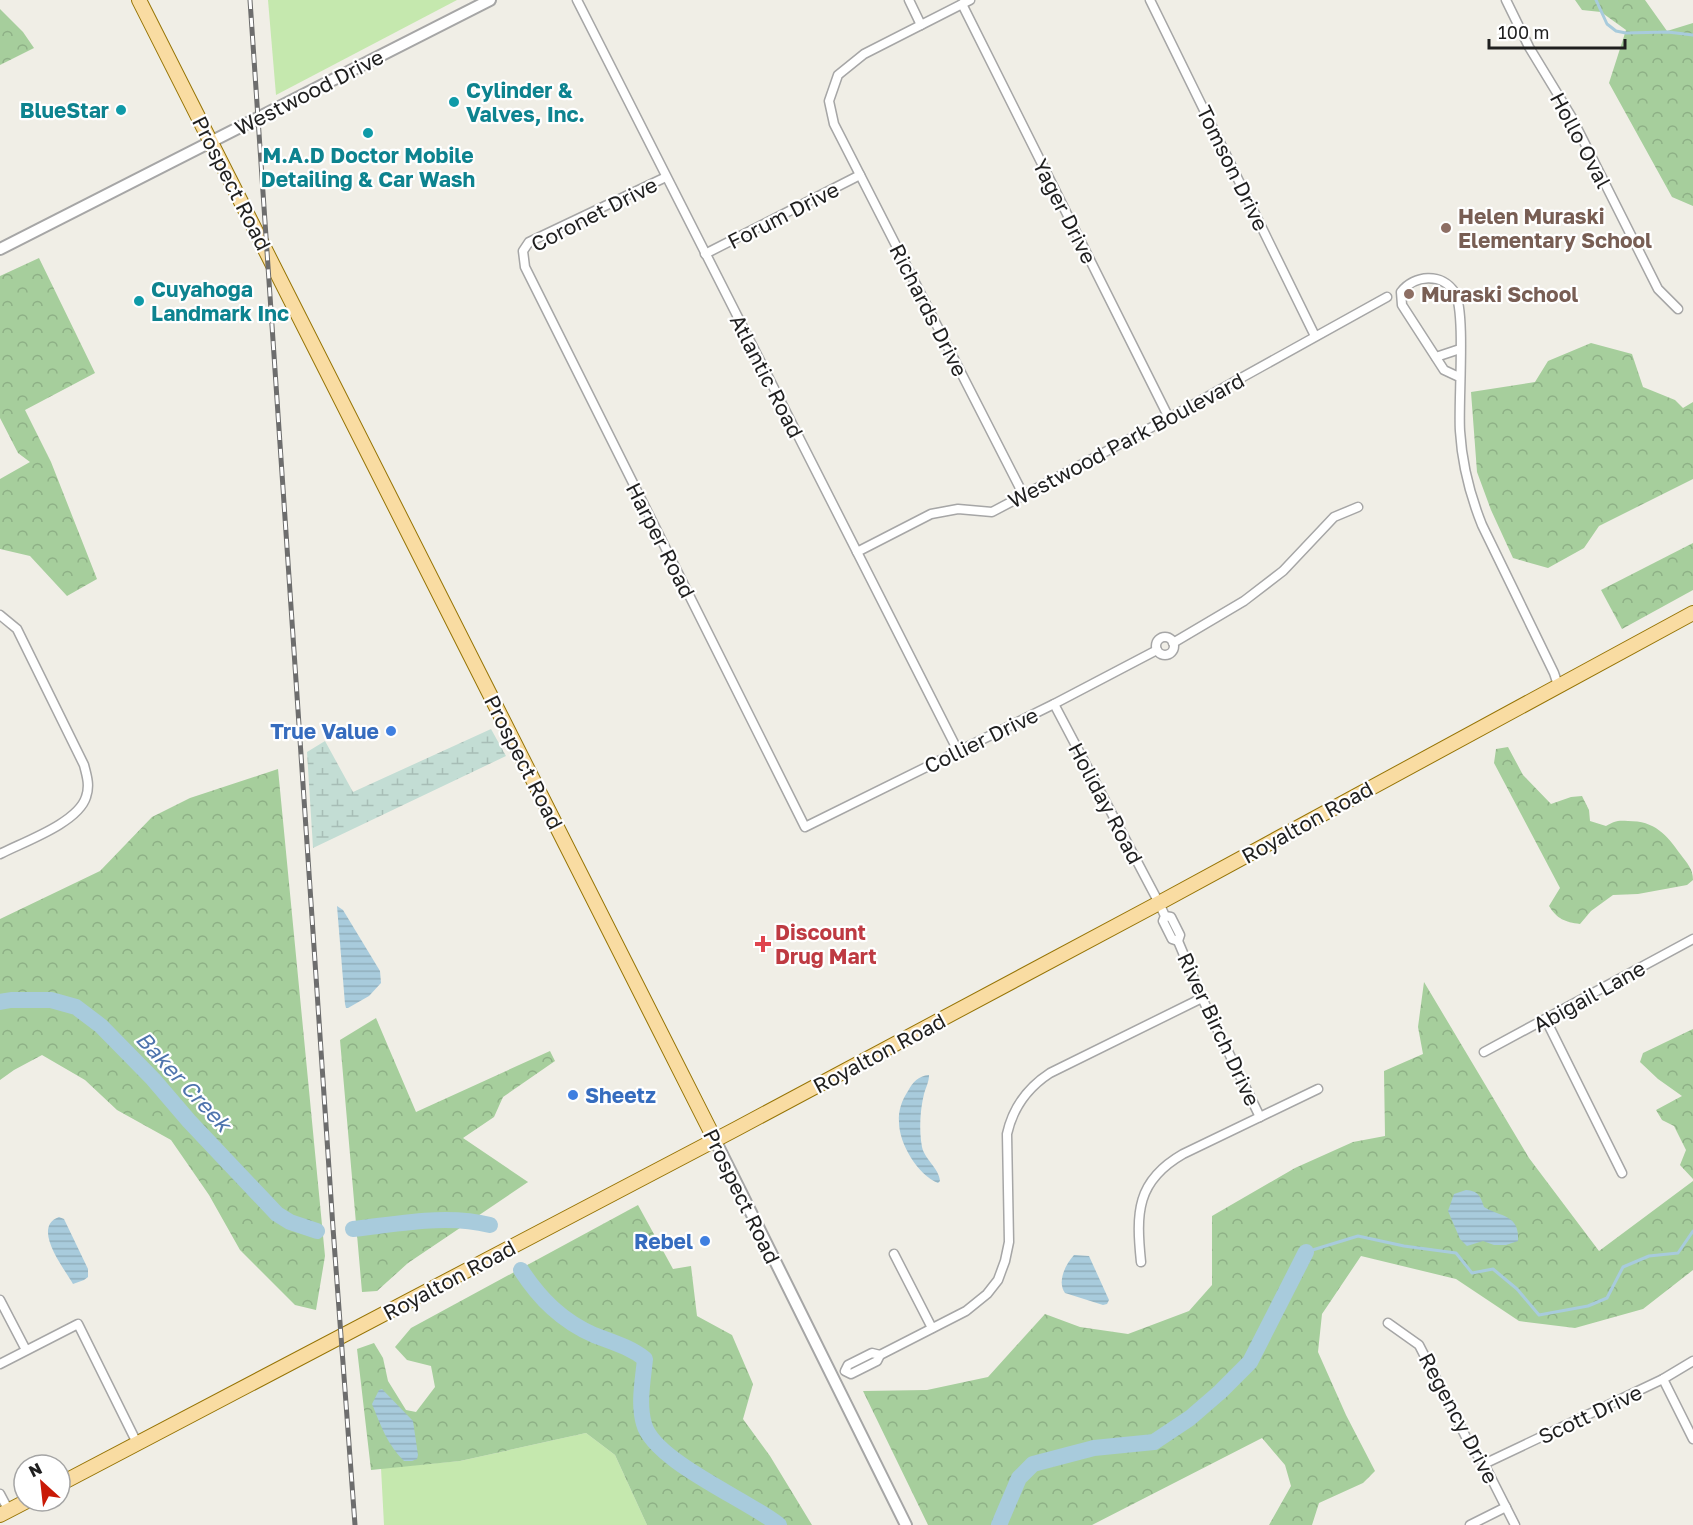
<svg xmlns="http://www.w3.org/2000/svg" width="1693" height="1525" font-family="'Golos Text',sans-serif">
<style>
.grass{fill:#c5e8ae}
.forest{fill:url(#forest-crowns)}
.wetland{fill:url(#wetland-marsh)}
.water{fill:url(#water-rules)}
.lines{fill:none;stroke-linecap:round;stroke-linejoin:round}
.stream{stroke:#a8cbdc;stroke-width:3}
.river{stroke:#a8cbdc;stroke-width:16}
.minor-casing{stroke:#a6a6a6;stroke-width:11}
.tertiary-casing{stroke:#a6a6a6;stroke-width:14}
.primary-casing{stroke:#967405;stroke-width:16}
.minor{stroke:#fff;stroke-width:8}
.tertiary{stroke:#fff;stroke-width:10}
.primary{stroke:#f9dca2;stroke-width:14}
.rail-casing{stroke:#6d6d6d;stroke-width:5}
.rail{stroke:#fff;stroke-width:3;stroke-dasharray:9;stroke-linecap:butt}
.culture-dot{fill:#0f9aa8;stroke:#fff;stroke-width:2}
.education-dot{fill:#8d6e63;stroke:#fff;stroke-width:2}
.shop-dot{fill:#3f7fe0;stroke:#fff;stroke-width:2}
.health-dot{fill:#e0444e;stroke:#fff;stroke-width:2}
.labels{text-anchor:middle;dominant-baseline:central;stroke-width:4.5;stroke-linejoin:round;paint-order:stroke}
.culture-label{font-size:21px;font-weight:bold;fill:#0d838f;stroke:#fff;text-anchor:start}
.street-label{font-size:21px;fill:#1f1f1f;stroke:#fff}
.education-label{font-size:21px;font-weight:bold;fill:#785e54;stroke:#fff;text-anchor:start}
.shop-label{font-size:21px;font-weight:bold;fill:#366cbe;stroke:#fff;text-anchor:end}
.health-label{font-size:21px;font-weight:bold;fill:#be3a42;stroke:#fff;text-anchor:start}
.water-label{font-size:22px;font-style:italic;fill:#4e74ad;stroke:#fff}
</style>
<defs>
<pattern id="forest-crowns" width="20" height="18" patternUnits="userSpaceOnUse" patternTransform="scale(1.5)"><rect width="20" height="18" fill="#a6ce9c"/><path d="M2 6a3 3 0 1 1 6 0M12 15a3 3 0 1 1 6 0" fill="none" stroke="#8eb086"/></pattern>
<pattern id="wetland-marsh" width="20" height="14" patternUnits="userSpaceOnUse" patternTransform="scale(1.5)"><rect width="20" height="14" fill="#c3ddd4"/><path d="M1 5h8M5 5V1M11 12h8M15 12V8" fill="none" stroke="#a7bdb6"/></pattern>
<pattern id="water-rules" width="6" height="5" patternUnits="userSpaceOnUse" patternTransform="scale(1.5)"><rect width="6" height="5" fill="#a8cbdc"/><path d="M0 2.5h6" fill="none" stroke="#90aebc"/></pattern>
</defs>
<rect width="100%" height="100%" fill="#f0eee6"/>
<g class="grass">
<polygon points="268,0 457,0 276,95"/>
<polygon points="586,1433 615,1455 647,1525 384,1525 381,1468 460,1461"/>
</g>
<g class="forest">
<polygon points="1575,0 1645,0 1667,31 1693,23 1693,206 1672,197 1609,83 1626,30 1601,12 1582,10"/>
<polygon points="0,9 23,32 34,48 0,65"/>
<polygon points="39,258 95,373 25,410 51,462 97,579 67,596 30,556 0,549 0,479 30,462 18,453 0,418 0,276"/>
<polygon points="1591,343 1632,354 1643,387 1675,400 1683,408 1693,402 1693,479 1599,526 1584,548 1548,568 1513,558 1491,510 1477,472 1471,392 1535,382 1548,361"/>
<polygon points="1693,543 1693,590 1622,629 1601,590"/>
<path d="M1508 747 1523 775 1551 804 1571 797 1582 796 1589 810 1590 821 1606 826C1614 821 1618 820 1628 821 1655 821 1666 834 1681 855 1687 863 1693 869 1693 880L1687 885 1638 894 1613 895 1591 911 1580 924C1565 922 1557 919 1549 906L1560 888 1494 763 1496 749Z"/>
<polygon points="278,769 325,1256 316,1310 295,1305 240,1250 209,1195 171,1140 117,1110 85,1080 42,1055 14,1070 0,1080 0,919 100,871 152,817 190,798"/>
<polygon points="1424,982 1529,1158 1599,1251 1693,1181 1693,1270 1643,1309 1575,1328 1519,1321 1456,1279 1361,1256 1322,1314 1318,1352 1346,1415 1375,1471 1363,1483 1319,1503 1312,1525 1269,1525 1291,1486 1285,1465 1262,1438 1092,1525 928,1525 863,1391 927,1390 988,1377 1045,1314 1080,1327 1128,1334 1189,1311 1212,1285 1212,1216 1295,1168 1353,1142 1385,1136 1384,1071 1423,1054 1418,1027"/>
<polygon points="376,1018 416,1112 550,1051 555,1061 503,1097 494,1117 463,1138 528,1182 408,1263 377,1291 362,1292 340,1040"/>
<polygon points="1693,1029 1693,1179 1680,1165 1686,1150 1674,1126 1662,1120 1656,1110 1682,1096 1658,1079 1640,1062 1643,1053"/>
<polygon points="638,1205 673,1269 691,1266 697,1316 732,1335 753,1384 743,1419 770,1456 812,1525 647,1525 615,1455 586,1433 460,1461 371,1470 357,1349 374,1343 383,1358 388,1381 406,1410 416,1412 435,1387 431,1366 407,1360 395,1347 411,1328"/>
</g>
<polygon class="wetland" points="491,729 506,756 313,848 307,752 325,741 353,792"/>
<g class="water">
<polygon points="337,906 343,910 380,971 381,983 369,996 348,1008 346,1008 345,1004"/>
<path d="M929 1075C929 1082 926 1087 924 1094 920 1110 919 1130 922 1147 925 1160 939 1168 940 1181L938 1183C918 1175 899 1144 899 1122 898 1111 902 1100 908 1091 913 1082 918 1076 929 1075Z"/>
<path d="M1466 1190C1478 1191 1480 1195 1484 1207 1500 1217 1520 1214 1518 1241L1506 1245H1494L1483 1241 1467 1246 1460 1239 1448 1211 1454 1194Z"/>
<path d="M59 1217 64 1219 88 1269V1277L84 1280 73 1284C64 1268 31 1227 59 1217Z"/>
<path d="M1074 1255 1089 1256 1109 1300 1107 1304 1103 1305 1065 1293C1057 1282 1065 1265 1074 1255Z"/>
<path d="M382 1389 413 1421 418 1455 417 1459 412 1461H404C388 1446 380 1424 372 1404L379 1390Z"/>
</g>
<g class="lines">
<g class="stream">
<polyline points="1596,0 1607,24 1616,31 1626,33 1668,32 1693,35"/>
<polyline points="1306,1252 1358,1236 1404,1246 1456,1253 1472,1273 1493,1269 1517,1289 1539,1315 1588,1306 1607,1298 1623,1267 1649,1256 1678,1253 1693,1231"/>
</g>
<g class="river">
<polyline points="0,1002 11,1000 51,1000 76,1007 101,1026 153,1079 189,1121 277,1214 290,1222 317,1231"/>
<path d="M353 1229C399 1224 446 1214 490 1225"/>
<path d="M521 1270C540 1299 562 1321 594 1335 612 1342 630 1347 645 1359 643 1380 638 1404 644 1424 654 1461 746 1499 779 1525"/>
<polyline points="999,1525 1019,1478 1033,1464 1094,1448 1154,1442 1190,1418 1220,1392 1250,1362 1306,1252"/>
</g>
<defs>
<g id="minor">
<polyline points="577,0 958,751"/>
<polyline points="909,0 921,25"/>
<polyline points="970,0 864,54 838,75 829,101 834,124 1024,496"/>
<polyline points="1150,0 1315,336"/>
<polyline points="1506,0 1529,47 1571,116 1658,289 1678,309"/>
<polyline points="962,4 1169,418"/>
<polyline points="666,177 529,242 523,251 525,267 805,827 1054,704 1157,650"/>
<polyline points="705,254 860,175"/>
<polyline points="1436,357 1460,349"/>
<path d="M1459 377 1444 370 1402 305 1401 292C1414 275 1442 272 1455 293 1466 312 1458 403 1460 431 1462 464 1470 495 1482 525L1554 673 1558 685"/>
<polyline points="857,552 931,514 958,509 992,512 1169,418 1387,297"/>
<path d="M0 615 17 629 84 765C87 776 90 786 86 797 78 823 23 842 0 854"/>
<circle cx="1165" cy="646" r="9"/>
<polyline points="1173,643 1244,601 1283,571 1334,517 1358,507"/>
<polyline points="1054,704 1159,903 1165,916 1163,921 1172,939 1178,941 1180,935 1171,917 1165,916"/>
<polyline points="1178,941 1202,998 1260,1117"/>
<polyline points="1546,1020 1622,1173"/>
<polyline points="1484,1052 1693,939"/>
<polyline points="894,1254 932,1328"/>
<path d="M1141 1262C1136 1213 1136 1181 1183 1154L1318 1089"/>
<polyline points="0,1300 26,1350"/>
<polyline points="1388,1323 1419,1345 1470,1445 1484,1464 1515,1525"/>
<polygon points="872,1353 880,1355 877,1361 851,1374 845,1371 848,1365"/>
<path d="M880 1355 966 1311 987 1294 998 1280 1005 1261 1009 1242 1007 1134C1013 1107 1027 1088 1050 1073L1202 998"/>
<polyline points="0,1364 78,1324 137,1443"/>
<polyline points="1663,1379 1693,1439"/>
<polyline points="1484,1464 1663,1379 1693,1361"/>
<polyline points="0,1494 9,1511"/>
<polyline points="1470,1525 1506,1507"/>
</g>
<g id="tertiary">
<path d="M0 249C163 166 327 84 490 0"/>
<polyline points="715,1140 906,1525"/>
</g>
<g id="primary">
<polyline points="139,0 715,1140"/>
<polyline points="60,1484 736,1129 1159,903 1693,613"/>
<polyline points="0,1515 27,1501"/>
</g>
</defs>
<use href="#minor" class="minor-casing"/>
<use href="#tertiary" class="tertiary-casing"/>
<use href="#primary" class="primary-casing"/>
<use href="#minor" class="minor"/>
<use href="#tertiary" class="tertiary"/>
<use href="#primary" class="primary"/>
<defs>
<polyline id="rail" points="250,0 333,1228 355,1525"/>
</defs>
<use href="#rail" class="rail-casing"/>
<use href="#rail" class="rail"/>
</g>
<g class="culture-dot">
<circle cx="454" cy="102" r="6"/>
<circle cx="121" cy="110" r="6"/>
<circle cx="368" cy="133" r="6"/>
<circle cx="139" cy="301" r="6"/>
</g>
<g class="education-dot">
<circle cx="1446" cy="228" r="6"/>
<circle cx="1409" cy="294" r="6"/>
</g>
<g class="shop-dot">
<circle cx="391" cy="731" r="6"/>
<circle cx="573" cy="1095" r="6"/>
<circle cx="705" cy="1241" r="6"/>
</g>
<path class="health-dot" d="M760 935h6v6h6v6h-6v6h-6v-6h-6v-6h6z"/>
<g class="labels">
<g class="culture-label">
<text x="466" y="90">Cylinder &amp;<tspan x="466" dy="24">Valves, Inc.</tspan></text>
<text x="109" y="110" text-anchor="end">BlueStar</text>
<text x="368" y="155" text-anchor="middle">M.A.D Doctor Mobile<tspan x="368" dy="24">Detailing &amp; Car Wash</tspan></text>
<text x="151" y="289">Cuyahoga<tspan x="151" dy="24">Landmark Inc</tspan></text>
</g>
<g class="street-label">
<text transform="translate(309 92) rotate(-27)">Westwood Drive</text>
<text transform="translate(1581 140) rotate(62)">Hollo Oval</text>
<text transform="translate(1233 168) rotate(64)">Tomson Drive</text>
<text transform="translate(232 183) rotate(63)">Prospect Road</text>
<text transform="translate(1065 211) rotate(63)">Yager Drive</text>
<text transform="translate(594 214) rotate(-27)">Coronet Drive</text>
<text transform="translate(783 215) rotate(-27)">Forum Drive</text>
<text transform="translate(929 310) rotate(63)">Richards Drive</text>
<text transform="translate(767 376) rotate(63)">Atlantic Road</text>
<text transform="translate(1126 440) rotate(-28)">Westwood Park Boulevard</text>
<text transform="translate(661 540) rotate(63)">Harper Road</text>
<text transform="translate(981 740) rotate(-26)">Collier Drive</text>
<text transform="translate(524 762) rotate(63)">Prospect Road</text>
<text transform="translate(1106 803) rotate(62)">Holiday Road</text>
<text transform="translate(1307 822) rotate(-29)">Royalton Road</text>
<text transform="translate(1589 996) rotate(-29)">Abigail Lane</text>
<text transform="translate(1219 1029) rotate(65)">River Birch Drive</text>
<text transform="translate(879 1053) rotate(-28)">Royalton Road</text>
<text transform="translate(742 1196) rotate(64)">Prospect Road</text>
<text transform="translate(449 1280) rotate(-28)">Royalton Road</text>
<text transform="translate(1590 1414) rotate(-25)">Scott Drive</text>
<text transform="translate(1459 1418) rotate(62)">Regency Drive</text>
</g>
<g class="education-label">
<text x="1458" y="216">Helen Muraski<tspan x="1458" dy="24">Elementary School</tspan></text>
<text x="1421" y="294">Muraski School</text>
</g>
<g class="shop-label">
<text x="379" y="731">True Value</text>
<text x="585" y="1095" text-anchor="start">Sheetz</text>
<text x="693" y="1241">Rebel</text>
</g>
<g class="health-label">
<text x="775" y="932">Discount<tspan x="775" dy="24">Drug Mart</tspan></text>
</g>
<g class="water-label">
<text transform="translate(184 1081) rotate(47)">Baker Creek</text>
</g>
</g>
<g transform="translate(42 1483) rotate(333)"><circle r="28" fill="#ffffff" stroke="#a5a5a5" stroke-width="1.5"/>
<path d="M0-4.5L10 22L0 15L-10 22Z" fill="#c91906"/>
<text y="-9" font-size="16" font-weight="bold" text-anchor="middle" fill="#1f1f1f">N</text>
</g>
<path d="M1489 39v9h136v-9" fill="none" stroke="#1f1f1f" stroke-width="3"/>
<text x="1498" y="39" font-size="18" fill="#1f1f1f" stroke="#ffffff" stroke-width="4.5" paint-order="stroke">100 m</text>
</svg>
